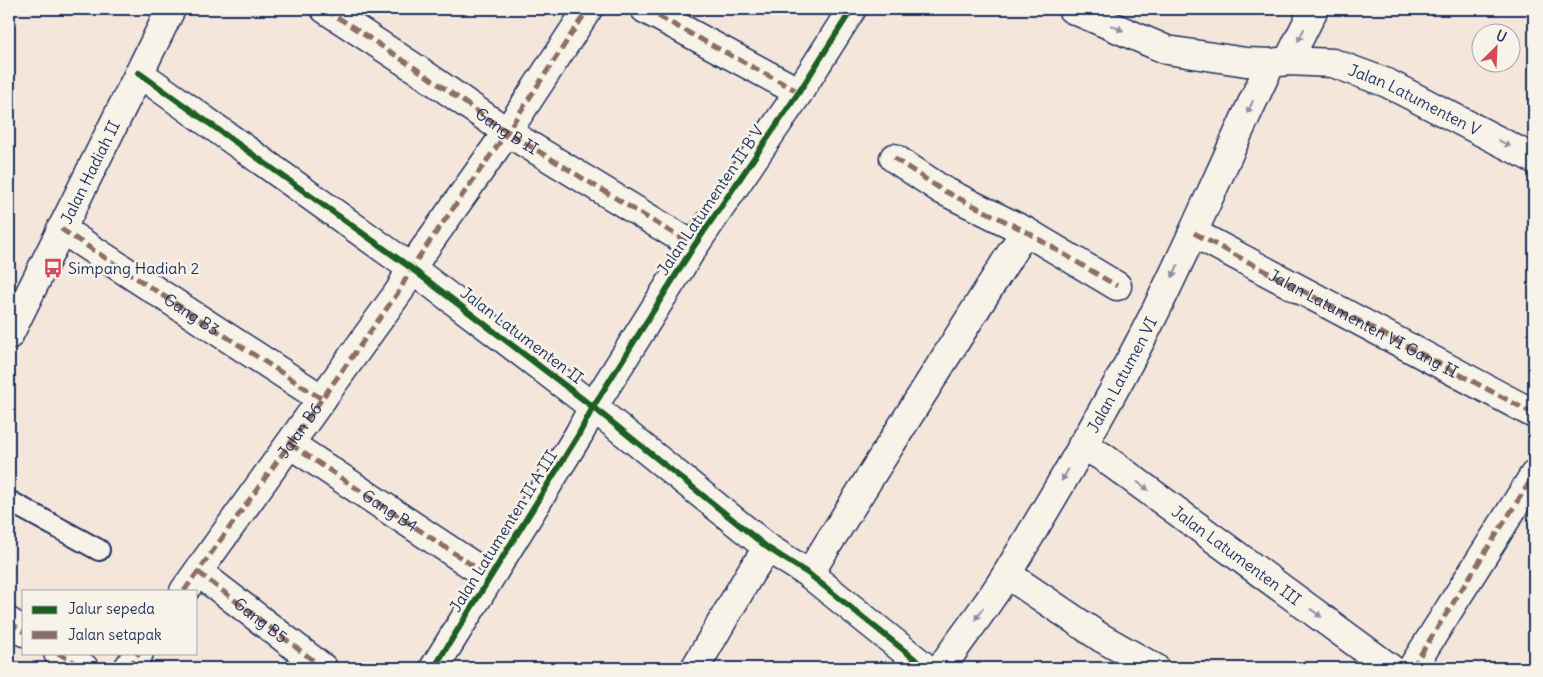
<svg xmlns="http://www.w3.org/2000/svg" width="1543" height="677" font-family="Delius,sans-serif">
<style>
.lines{fill:none;stroke-linecap:round;stroke-linejoin:round}
.service-casing{stroke:#1b2f5e;stroke-width:24}
.minor-casing{stroke:#1b2f5e;stroke-width:31}
.service{stroke:#f7f3e8;stroke-width:20}
.minor{stroke:#f7f3e8;stroke-width:28}
.quiet{stroke:#8d6e63;stroke-width:5;stroke-dasharray:10 5;stroke-linecap:butt}
.cycleway-casing{stroke:#f7f3e8;stroke-width:9}
.cycleway{stroke:#1b5e20;stroke-width:6}
.oneway{fill:#8991a3}
.labels{text-anchor:middle;dominant-baseline:central;stroke-width:5;stroke-linejoin:round;paint-order:stroke}
.street-label{font-size:16px;fill:#1b2f5e;stroke:#f7f3e8}
.poi-label{font-size:16px;fill:#1b2f5e;stroke:#f7f3e8;text-anchor:start}
</style>
<rect width="100%" height="100%" fill="#f5e6dc"/>
<filter id="ink" filterUnits="userSpaceOnUse"><feTurbulence type="fractalNoise" baseFrequency=".02" numOctaves="2"/><feDisplacementMap in="SourceGraphic" scale="10" xChannelSelector="R" yChannelSelector="G"/><feConvolveMatrix kernelMatrix="1 2 1 2 8 2 1 2 1" color-interpolation-filters="sRGB"/></filter>
<g filter="url(#ink)">
<g class="lines">
<defs>
<polyline id="service" points="9,501 99,550"/>
<g id="minor">
<path id="s1" d="M325 9 418 70 507 132 694 246"/>
<polyline points="645,9 799,92"/>
<path id="s2" d="M1072 9 1167 50 1246 62 1271 63 1288 61 1333 63 1387 83 1534 159"/>
<polyline points="1288,61 1314,9"/>
<polyline points="139,73 411,268 593,407 768,548 809,574 926,668"/>
<polyline points="894,158 942,190 1025,231 1117,286"/>
<polyline points="61,229 322,399"/>
<polyline points="1194,233 1534,414"/>
<path id="s3" d="M9 335 171 9"/>
<polyline points="290,444 490,577"/>
<path id="s4" d="M1082 445 1103 457 1390 668"/>
<polyline points="198,572 323,668"/>
<polyline points="809,574 1025,231"/>
<polyline points="1007,574 1100,637 1155,668"/>
<path id="s5" d="M184 591 400 290 411 268 507 132 588 9"/>
<polyline points="9,622 24,632"/>
<polyline points="58,653 84,668"/>
<polyline points="128,668 139,653"/>
<polyline points="434,668 579,434 593,407 694,246 799,92 852,9"/>
<polyline points="695,668 751,572 768,548"/>
<path id="s6" d="M941 668C963 636 988 605 1008 572 1055 495 1101 416 1143 336 1189 247 1227 154 1271 63"/>
<polyline points="1412,668 1534,475"/>
</g>
</defs>
<use href="#service" class="service-casing"/>
<use href="#minor" class="minor-casing"/>
<use href="#service" class="service"/>
<use href="#minor" class="minor"/>
<g class="quiet">
<polyline points="325,9 418,70 507,132 694,246"/>
<polyline points="645,9 799,92"/>
<polyline points="894,158 942,190 1025,231 1117,286"/>
<path id="s7" d="M61 229 322 399"/>
<path id="s8" d="M1194 233 1534 414"/>
<path id="s9" d="M290 444 490 577"/>
<path id="s10" d="M198 572 323 668"/>
<polyline points="184,591 400,290 411,268 507,132 588,9"/>
<polyline points="9,622 24,632"/>
<polyline points="58,653 84,668"/>
<polyline points="128,668 139,653"/>
<polyline points="1412,668 1534,475"/>
</g>
<defs>
<g id="cycleway">
<polyline points="139,73 411,268 593,407 768,548 809,574 926,668"/>
<polyline points="434,668 579,434 593,407 694,246 799,92 852,9"/>
</g>
</defs>
<use href="#cycleway" class="cycleway-casing"/>
<use href="#cycleway" class="cycleway"/>
</g>
<defs><path id="oneway-solid" d="M-6-.8H1V-3.2L6.5 0L1 3.2V.8H-6Z" transform="scale(1.25)"/></defs>
<g class="oneway">
<use href="#oneway-solid" transform="translate(1117 28) rotate(23)"/>
<use href="#oneway-solid" transform="translate(1301 35) rotate(116)"/>
<use href="#oneway-solid" transform="translate(1250 107) rotate(116)"/>
<use href="#oneway-solid" transform="translate(1504 143) rotate(27)"/>
<use href="#oneway-solid" transform="translate(1175 271) rotate(116)"/>
<use href="#oneway-solid" transform="translate(1065 475) rotate(120)"/>
<use href="#oneway-solid" transform="translate(1143 486) rotate(36)"/>
<use href="#oneway-solid" transform="translate(1316 613) rotate(36)"/>
<use href="#oneway-solid" transform="translate(979 614) rotate(125)"/>
</g>
</g>
<defs>
<symbol id="bus-bare" viewBox="-9 -9 18 18"><path d="M-5-6H5V4H4V6H2V4H-2V6H-4V4H-5ZM-3.5-4V0h7V-4ZM-3.5 1.2v1.5H-2V1.2ZM2 1.2v1.5H3.5V1.2Z" fill="#d1495b" stroke="#f7f3e8" stroke-width="2.5" paint-order="stroke"/></symbol>
</defs>
<g fill-rule="evenodd">
<use href="#bus-bare" x="39" y="254" width="28" height="28"/>
</g>
<g class="labels">
<g class="street-label">
<text stroke="none"><textPath href="#s2" startOffset="360">Jalan Latumenten V</textPath></text>
<text stroke="none"><textPath href="#s1" startOffset="219">Gang B II</textPath></text>
<text stroke="none"><textPath href="#s3" startOffset="182">Jalan Hadiah II</textPath></text>
<text transform="translate(710 200) rotate(-56)">Jalan Latumenten II B V</text>
<text stroke="none"><textPath href="#s7" startOffset="156">Gang B3</textPath></text>
<text stroke="none"><textPath href="#s8" startOffset="192">Jalan Latumenten VI Gang II</textPath></text>
<text transform="translate(522 335) rotate(37)">Jalan Latumenten II</text>
<text stroke="none"><textPath href="#s6" startOffset="345">Jalan Latumen VI</textPath></text>
<text stroke="none"><textPath href="#s5" startOffset="198">Jalan B6</textPath></text>
<text stroke="none"><textPath href="#s9" startOffset="120">Gang B4</textPath></text>
<text transform="translate(503 531) rotate(-58)">Jalan Latumenten II A III</text>
<text stroke="none"><textPath href="#s4" startOffset="190">Jalan Latumenten III</textPath></text>
<text stroke="none"><textPath href="#s10" startOffset="79">Gang B5</textPath></text>
</g>
<g class="poi-label">
<text x="68" y="268">Simpang Hadiah 2</text>
</g>
</g>
<rect width="1543" height="677" fill="none" stroke="#f7f3e8" stroke-width="30"/>
<rect x="15" y="15" width="1513" height="647" fill="none" stroke="#1b2f5e" stroke-width="2" filter="url(#ink)"/>
<rect x="22" y="590" width="175" height="65" fill="#f7f3e8" stroke="#9fa5b1"/>
<rect x="32" y="606" width="25" height="8" fill="#1b5e20" stroke="#9fa5b1"/>
<text x="68" y="614" font-size="15" fill="#1b2f5e">Jalur sepeda</text>
<rect x="32" y="631" width="25" height="8" fill="#8d6e63" stroke="#9fa5b1"/>
<text x="68" y="640" font-size="15" fill="#1b2f5e">Jalan setapak</text>
<g transform="translate(1496 48) rotate(24)"><circle r="24" fill="#f7f3e8" stroke="#9fa5b1"/>
<path d="M0-4L9 19L0 12L-9 19Z" fill="#d1495b"/>
<text y="-8" font-size="14" font-weight="bold" text-anchor="middle" fill="#1b2f5e">U</text>
</g>
</svg>
